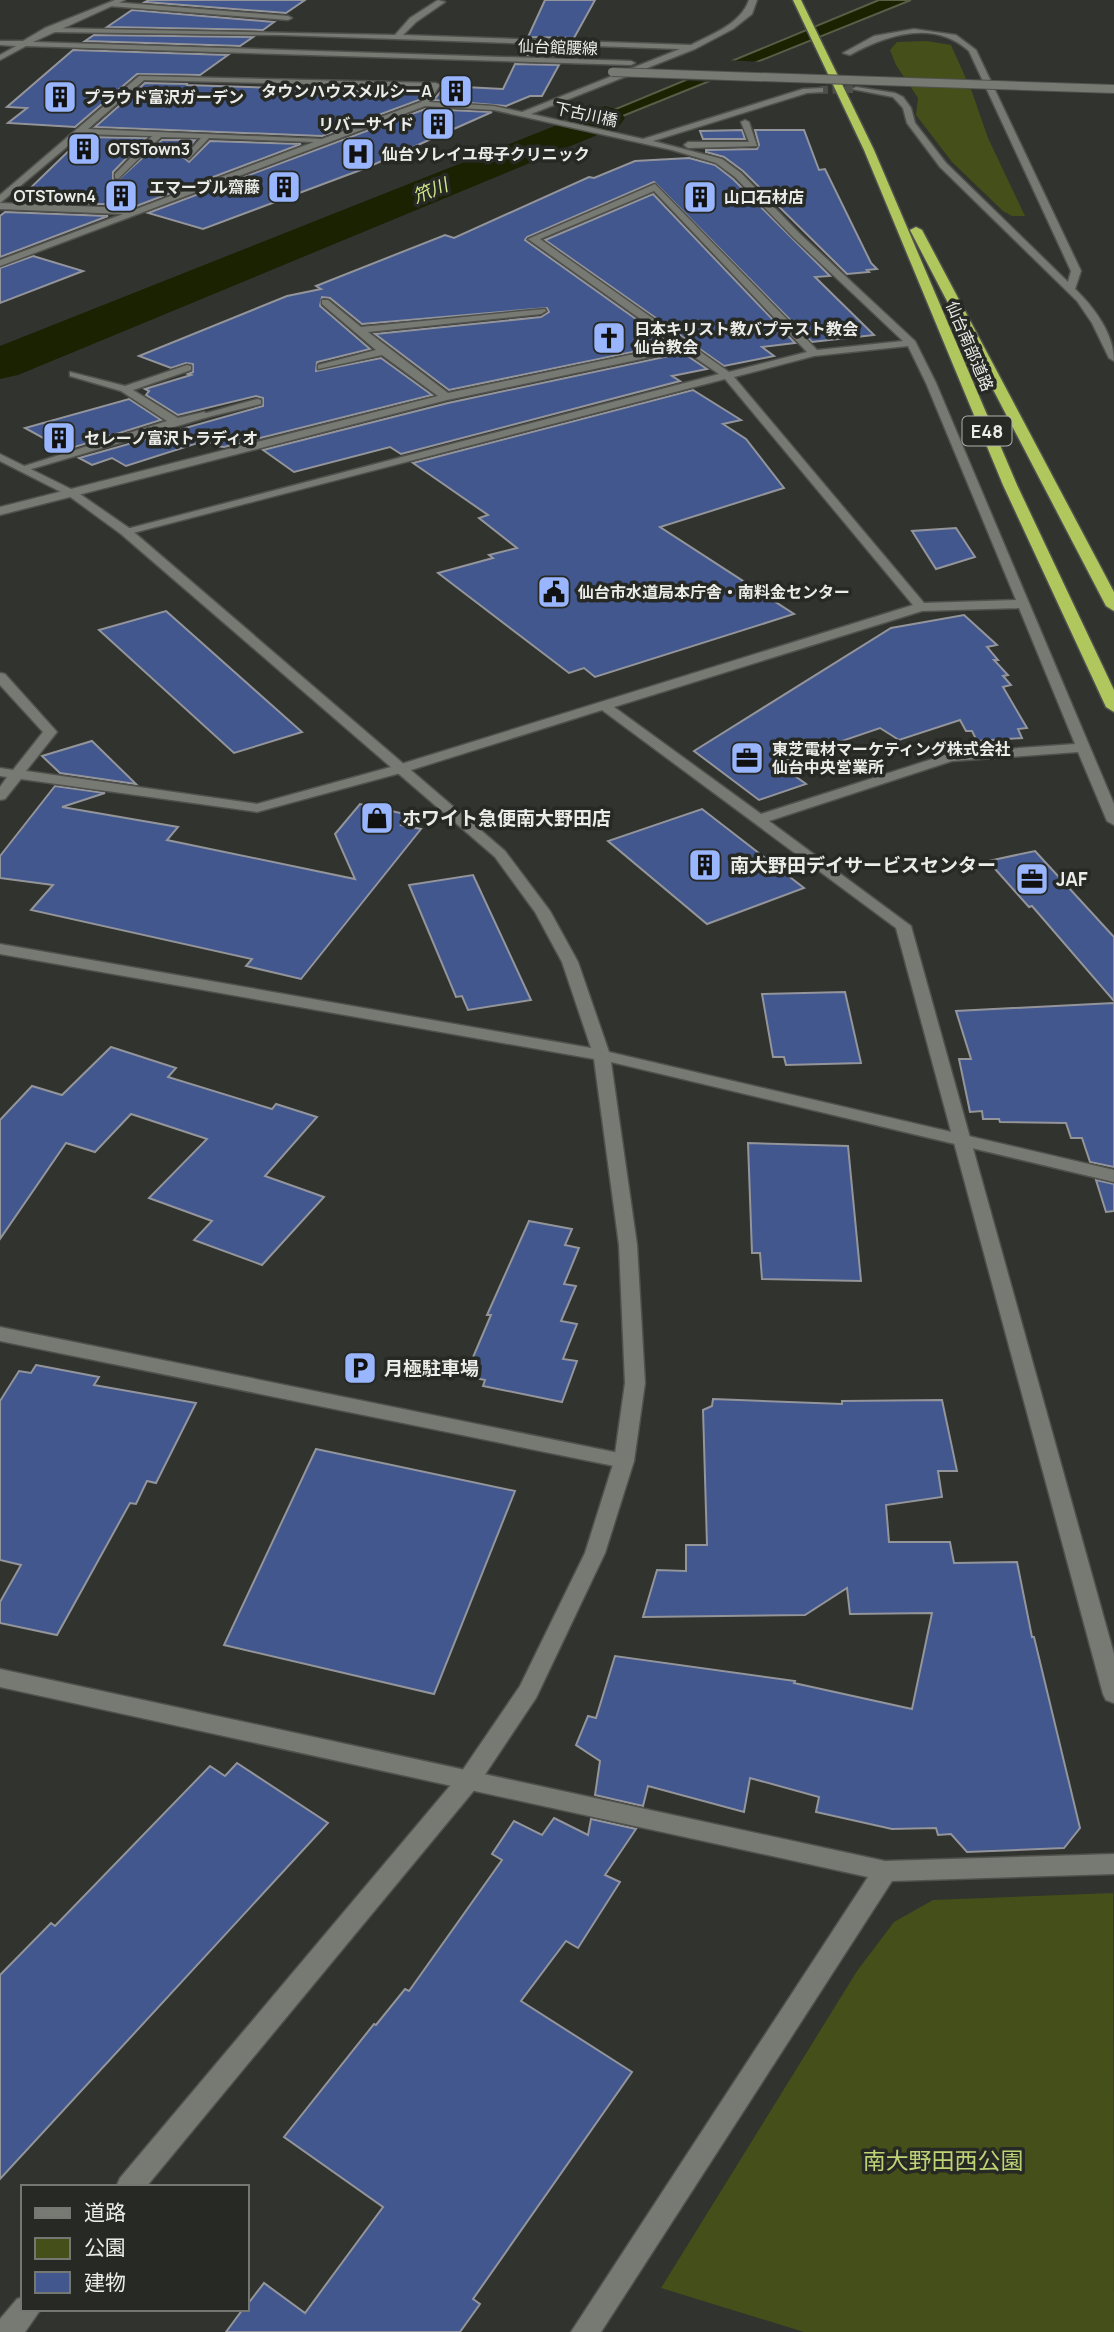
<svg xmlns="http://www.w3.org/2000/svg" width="1114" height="2332" font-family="Manrope,'Noto Sans JP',sans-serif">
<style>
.green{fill:#444f19}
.water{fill:#1b2201;stroke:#595f47;stroke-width:2}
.pier{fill:#31332e}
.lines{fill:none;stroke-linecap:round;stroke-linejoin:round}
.river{fill:#1b2201;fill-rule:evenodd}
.building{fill:#42578d;stroke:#93959b;stroke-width:2}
.street-tunnel{stroke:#4d4f4a;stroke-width:8;stroke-dasharray:8 4.5;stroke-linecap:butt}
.lane-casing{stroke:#50514d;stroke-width:3}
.street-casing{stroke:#50514d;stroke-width:3}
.secondary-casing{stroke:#50514d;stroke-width:3}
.highway-casing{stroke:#50514d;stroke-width:3}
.lane{fill:#777973;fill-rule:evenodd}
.street{fill:#777973;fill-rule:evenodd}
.secondary{fill:#777973;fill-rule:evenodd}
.highway{fill:#b0c75d;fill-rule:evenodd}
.secondary-bridge-casing{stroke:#50514d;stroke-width:10;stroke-linecap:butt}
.secondary-bridge{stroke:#777973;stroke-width:8}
.labels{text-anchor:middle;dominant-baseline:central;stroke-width:7;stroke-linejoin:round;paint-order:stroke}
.far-street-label{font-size:16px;fill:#ebece9;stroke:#272924}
.far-poi-label{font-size:16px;font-weight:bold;fill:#ebece9;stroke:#272924;text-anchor:start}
.far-water-label{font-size:18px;font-style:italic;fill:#d4ea8c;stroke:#272924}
.shield{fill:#272924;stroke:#b0b2ae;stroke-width:2}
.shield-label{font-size:18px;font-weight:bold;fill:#ebece9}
.poi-label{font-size:19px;font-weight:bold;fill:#ebece9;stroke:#272924;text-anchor:start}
.near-park-label{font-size:23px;fill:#bed376;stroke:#272924}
</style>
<rect width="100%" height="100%" fill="#31332e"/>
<g class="green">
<polygon points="927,41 951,45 972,92 988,138 1025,216 1012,216 1003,211 952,162 916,115 918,98 896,65 890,50 897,42"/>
<polygon points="1113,1893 1114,2332 804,2332 661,2288 857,1971 894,1922 933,1900"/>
</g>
<polygon class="water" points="879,0 911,0 506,163 493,160"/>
<polygon class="pier" points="727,60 763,62 713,82 679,80"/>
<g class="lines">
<polygon class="river" points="605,106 619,110 625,118 619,126 18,375 0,379 0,346"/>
</g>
<g class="building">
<polygon points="149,0 305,0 286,13 145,2"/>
<polygon points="545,0 595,0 574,38 528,37"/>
<polygon points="132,10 274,22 263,30 107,27"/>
<polygon points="94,35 253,37 240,46 85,41"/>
<polygon points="523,46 569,48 564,56 519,55"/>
<polygon points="73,50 228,55 200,75 137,74 75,127 8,123 27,108 7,107"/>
<polygon points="515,64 559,65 542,96 530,96 506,106 434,100 445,86 503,89"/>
<polygon points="145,83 188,84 186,85 424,93 419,100 322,136 95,127"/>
<polygon points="425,109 492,112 366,168 203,229 148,213"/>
<polygon points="742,130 745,139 703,139 700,131"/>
<polygon points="755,130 804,130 819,170 825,169 871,263 877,269 867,270 869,272 847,274 743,171 724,157 706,152 706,150 757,149 759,145"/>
<polygon points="83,137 146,138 113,172 113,180 117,181 162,140 195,140 182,156 189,162 210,141 301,144 131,208 127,205 17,201"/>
<polygon points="689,158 715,165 733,179 830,276 815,277 874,335 812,342 654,182 527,237 525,240 671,344 449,390 375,334 541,317 549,312 547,308 362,324 330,298 322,297 320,306 370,349 317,362 316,371 381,358 432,395 224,447 215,446 207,440 126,466 112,458 92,465 79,458 263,406 263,398 256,396 178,415 146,395 149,391 145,389 191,375 188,374 193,372 193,364 186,363 171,368 139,356 287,296 321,289 316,286 445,235 454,238 589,177 594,178 635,161"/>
<polygon points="653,194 795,343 762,347 774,356 724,366 545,240"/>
<polygon points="5,212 108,216 0,257 0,216"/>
<polygon points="33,256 83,271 0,303 0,268"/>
<polygon points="683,353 707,369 672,376 680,381 401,454 390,447 294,472 263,450 448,403"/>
<polygon points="693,390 741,420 723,424 746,439 784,488 660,527 794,614 595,677 584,668 569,673 438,573 493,558 489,555 517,548 479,518 488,515 413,463"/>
<polygon points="129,399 161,420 65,450 25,428"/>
<polygon points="956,528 975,557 936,569 912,531"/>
<polygon points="166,611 302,732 234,753 99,630"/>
<polygon points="964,615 997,645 987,647 998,660 994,660 1008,675 1003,676 1011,685 1003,687 1027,728 1018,729 1022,738 977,741 972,731 966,731 960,720 899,740 880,728 777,763 806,784 759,800 694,751 891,628"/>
<polygon points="92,741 136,784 60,773 42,756"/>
<polygon points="55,786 105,793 62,807 178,827 167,840 355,879 335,834 360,804 409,815 401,825 421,829 301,979 246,966 252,959 31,910 53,885 0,878 0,856"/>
<polygon points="702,809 804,888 707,924 608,841"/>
<polygon points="1035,851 1114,937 1114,1001 1032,906 1029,907 988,861"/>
<polygon points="473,875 531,1000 468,1010 462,996 456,997 409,885"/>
<polygon points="845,992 861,1063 786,1065 784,1057 773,1057 762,994"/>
<polygon points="1114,1003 1114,1167 1090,1162 1082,1138 1071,1138 1066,1123 1000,1122 999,1119 983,1119 982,1111 970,1112 959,1059 971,1059 956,1011"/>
<polygon points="111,1047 176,1068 168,1077 272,1109 276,1104 317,1117 265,1176 324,1197 262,1265 194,1240 212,1221 149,1198 207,1139 131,1114 95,1152 66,1143 0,1239 0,1120 32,1086 62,1095"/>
<polygon points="748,1143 848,1146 861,1281 762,1279 760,1253 752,1253"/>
<polygon points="1096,1180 1114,1184 1114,1211 1106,1212"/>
<polygon points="529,1221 572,1229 565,1245 579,1248 564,1284 576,1286 561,1321 577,1324 563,1359 577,1361 562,1402 483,1386 485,1380 465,1376 491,1315 487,1315"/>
<polygon points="36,1365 99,1377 94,1385 196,1403 156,1483 147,1481 136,1504 130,1503 57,1635 0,1623 0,1602 21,1565 0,1560 0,1401 19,1371 31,1373"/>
<polygon points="713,1399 842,1404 842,1401 942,1400 957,1471 938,1471 942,1497 886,1505 889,1542 950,1542 954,1563 1017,1562 1032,1637 1034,1637 1080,1828 1064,1848 967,1852 951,1834 938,1835 936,1828 892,1829 816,1812 819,1797 750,1778 744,1812 648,1786 643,1806 595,1795 600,1761 576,1745 588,1716 596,1718 615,1656 795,1681 794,1683 912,1709 932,1613 850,1614 847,1588 805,1615 643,1617 657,1570 686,1571 686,1545 707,1545 703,1410 712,1406"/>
<polygon points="316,1449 515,1491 434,1694 224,1645"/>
<polygon points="237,1763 328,1823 0,2179 0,1975 51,1923 55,1926 210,1766 225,1776"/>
<polygon points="554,1818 588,1835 591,1819 636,1829 605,1875 620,1882 578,1948 566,1941 521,2001 632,2072 473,2299 480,2304 460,2332 226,2332 243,2309 247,2309 247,2305 264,2283 305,2313 383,2207 284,2137 374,2024 376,2025 405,1989 409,1991 502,1860 492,1854 514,1821 542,1835"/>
</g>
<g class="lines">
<polyline class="street-tunnel" points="820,90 856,89"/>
<defs>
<polygon id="lane" points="257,399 261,400 261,404 204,418 199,415"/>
<g id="street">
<path d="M438 0 445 2 416 22 403 35 691 45C712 34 741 24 749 0H757L752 14 733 29 695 49 531 114 643 139 803 89 823 88V92L807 93 653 141 722 159 741 173 800 234 915 341 936 383 1114 804V825L1107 821 1078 752 952 761 769 821 911 926 1114 1654V1703L1106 1700 1103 1694 896 928 602 710 408 771 257 812 21 779 5 799 0 800V787L7 777 0 776V768L13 770 43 732 0 685V673L5 674 57 732 26 771 257 804 398 765 913 605 725 379 129 534 119 531 719 374 684 350 447 400 0 515V507L438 396 382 355 318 369V365L376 350 322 304V300H328L361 327 545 309 546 311 541 314 368 332 448 393 677 345 528 239 655 184 817 350 903 341 794 238 735 177 716 163 672 150 494 110 425 106 0 266V260L123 214 0 209V203L127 208 131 211 314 142 209 138 189 159 185 156 201 138 161 137 118 179 115 178V174L152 136 82 134 0 203V195L139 76 436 83 440 85 429 102 494 106 522 112 680 49 281 35 48 32 44 30 48 28 395 35 410 18ZM144 80 431 87 421 102 322 139 88 129ZM654 191 807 352 729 372 540 239ZM908 346 926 383 1016 600 924 603 734 377 814 356ZM1019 608 1075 744 951 753 761 814 614 707 922 611Z"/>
<polygon points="112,2 288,16 292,18 288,20 109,6"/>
<path d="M914 29 956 35 976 50 1081 271 1075 289C1094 307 1114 334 1114 361L1109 358 1092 323 1077 301 940 167 907 123 903 108 893 97 852 89 856 87 895 93 903 97 911 108 915 123 946 163 1068 282 1071 271 969 51C934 19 886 35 850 55L843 53 874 36Z"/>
<polygon points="745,120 749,122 757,146 688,148 684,145 688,142 749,142 741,122"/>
<polygon points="187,365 191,366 191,370 133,390 178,418 204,412 209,415 208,417 28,470 18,468 167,421 121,391 70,376 70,372 125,386"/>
<polygon points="0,1327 624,1454 631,1456 634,1461 631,1466 624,1468 0,1341"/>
<polygon points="0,1669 885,1861 1114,1854 1114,1874 892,1881 601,2332 571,2332 868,1877 0,1687"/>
</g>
<g id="secondary">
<polygon points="115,0 125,0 33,42 631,61 635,63 631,65 26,46 0,60 0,55 16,46 0,45 0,41 23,41 45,28"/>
<polygon points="0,454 77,492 129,528 505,851 550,911 578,962 609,1052 1114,1170 1114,1182 611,1062 637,1245 645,1383 634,1461 605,1553 536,1698 476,1788 146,2187 116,2187 120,2178 460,1774 520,1686 585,1553 614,1461 625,1383 619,1245 594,1059 0,954 0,944 591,1048 562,962 535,912 495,857 121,534 69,496 0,461"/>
<polygon points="23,2297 23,2309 41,2309 25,2332 0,2332 0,2319 17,2299"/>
</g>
<g id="highway">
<polygon points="793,0 801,0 874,150 1017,485 1114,690 1114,712 1106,707 1003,485 864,150"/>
<polygon points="916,227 922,230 1114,592 1114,611 1106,606 910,230"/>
</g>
</defs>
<use href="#lane" class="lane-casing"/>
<use href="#street" class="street-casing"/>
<use href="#secondary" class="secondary-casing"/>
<use href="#highway" class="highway-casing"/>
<use href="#lane" class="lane"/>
<use href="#street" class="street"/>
<use href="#secondary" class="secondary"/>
<use href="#highway" class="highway"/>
<defs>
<polyline id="secondary-bridge" points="612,72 1114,89"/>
</defs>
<use href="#secondary-bridge" class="secondary-bridge-casing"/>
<use href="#secondary-bridge" class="secondary-bridge"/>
</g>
<defs>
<symbol id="building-square" viewBox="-11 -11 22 22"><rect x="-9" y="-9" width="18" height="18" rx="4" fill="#99b5fd" stroke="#272924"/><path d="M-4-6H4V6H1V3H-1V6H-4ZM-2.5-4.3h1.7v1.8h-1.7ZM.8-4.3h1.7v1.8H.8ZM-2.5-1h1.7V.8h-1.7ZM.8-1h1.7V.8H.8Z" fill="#111"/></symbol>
<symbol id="hospital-square" viewBox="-11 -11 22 22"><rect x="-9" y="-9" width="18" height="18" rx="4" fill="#99b5fd" stroke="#272924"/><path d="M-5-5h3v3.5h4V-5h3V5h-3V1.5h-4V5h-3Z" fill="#111"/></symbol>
<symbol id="church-square" viewBox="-11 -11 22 22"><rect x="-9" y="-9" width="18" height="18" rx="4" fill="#99b5fd" stroke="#272924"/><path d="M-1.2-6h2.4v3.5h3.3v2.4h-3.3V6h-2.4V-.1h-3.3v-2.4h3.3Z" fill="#111"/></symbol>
<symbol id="civic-square" viewBox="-11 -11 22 22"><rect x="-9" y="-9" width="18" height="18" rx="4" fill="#99b5fd" stroke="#272924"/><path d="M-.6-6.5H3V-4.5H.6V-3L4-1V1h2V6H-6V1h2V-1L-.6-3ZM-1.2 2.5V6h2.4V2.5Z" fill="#111"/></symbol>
<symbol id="office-square" viewBox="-11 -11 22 22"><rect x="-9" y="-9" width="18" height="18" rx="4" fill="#99b5fd" stroke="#272924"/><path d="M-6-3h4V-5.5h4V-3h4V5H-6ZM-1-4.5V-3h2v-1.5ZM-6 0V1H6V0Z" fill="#111"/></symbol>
<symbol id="shop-square" viewBox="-11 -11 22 22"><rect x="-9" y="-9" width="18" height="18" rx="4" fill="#99b5fd" stroke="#272924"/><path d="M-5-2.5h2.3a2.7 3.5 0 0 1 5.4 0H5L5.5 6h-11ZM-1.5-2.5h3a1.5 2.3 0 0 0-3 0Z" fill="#111"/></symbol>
<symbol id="parking-square" viewBox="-11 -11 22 22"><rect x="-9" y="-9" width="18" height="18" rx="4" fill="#99b5fd" stroke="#272924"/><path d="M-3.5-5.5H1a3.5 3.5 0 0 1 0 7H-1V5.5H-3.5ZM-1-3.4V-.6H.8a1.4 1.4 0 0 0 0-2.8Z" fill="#111"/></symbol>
</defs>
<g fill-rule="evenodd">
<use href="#building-square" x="437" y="72" width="38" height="38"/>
<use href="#building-square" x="41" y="78" width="38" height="38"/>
<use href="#building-square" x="419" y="105" width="38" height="38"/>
<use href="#building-square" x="65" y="130" width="38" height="38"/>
<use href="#hospital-square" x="339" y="135" width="38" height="38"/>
<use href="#building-square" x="265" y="168" width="38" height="38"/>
<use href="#building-square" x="102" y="177" width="38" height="38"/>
<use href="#building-square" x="681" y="178" width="38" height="38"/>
<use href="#church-square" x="590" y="319" width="38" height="38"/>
<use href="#building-square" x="40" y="419" width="38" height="38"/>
<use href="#civic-square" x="535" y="573" width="38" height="38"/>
<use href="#office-square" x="728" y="739" width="38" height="38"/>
<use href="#shop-square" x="358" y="799" width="38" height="38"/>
<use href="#building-square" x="686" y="846" width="38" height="38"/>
<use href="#office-square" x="1013" y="860" width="38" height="38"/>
<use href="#parking-square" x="341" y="1349" width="38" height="38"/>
</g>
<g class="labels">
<g class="far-street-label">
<text transform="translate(558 47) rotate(2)">仙台館腰線</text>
<text transform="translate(586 114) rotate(12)">下古川橋</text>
<text transform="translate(970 346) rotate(67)">仙台南部道路</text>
</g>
<g class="far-poi-label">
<text x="432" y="91" text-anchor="end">タウンハウスメルシーA</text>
<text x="84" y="97">プラウド富沢ガーデン</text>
<text x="414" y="124" text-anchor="end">リバーサイド</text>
<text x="108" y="149">OTSTown3</text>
<text x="382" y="154">仙台ソレイユ母子クリニック</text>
<text x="260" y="187" text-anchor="end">エマーブル齋藤</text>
<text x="96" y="196" text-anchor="end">OTSTown4</text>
<text x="724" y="197">山口石材店</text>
<text x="634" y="329">日本キリスト教バプテスト教会<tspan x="634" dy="18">仙台教会</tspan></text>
<text x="84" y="438">セレーノ富沢トラディオ</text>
<text x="578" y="592">仙台市水道局本庁舎・南料金センター</text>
<text x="772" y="749">東芝電材マーケティング株式会社<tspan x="772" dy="18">仙台中央営業所</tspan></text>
</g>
<g class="far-water-label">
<text transform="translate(430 190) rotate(-22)">笊川</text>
</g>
<rect class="shield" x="962.5" y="416.5" width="49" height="29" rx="5"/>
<g class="shield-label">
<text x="987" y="431">E48</text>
</g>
<g class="poi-label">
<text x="402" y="818">ホワイト急便南大野田店</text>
<text x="730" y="865">南大野田デイサービスセンター</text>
<text x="1056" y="879">JAF</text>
<text x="384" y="1368">月極駐車場</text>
</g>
<g class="near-park-label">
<text x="943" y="2160">南大野田西公園</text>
</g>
</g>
<rect x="21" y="2185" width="228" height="126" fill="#272924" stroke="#757773" stroke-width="2"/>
<rect x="35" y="2208" width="35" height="10" fill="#777973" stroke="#757773" stroke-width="2"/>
<text x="84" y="2220" font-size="21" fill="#ebece9">道路</text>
<rect x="35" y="2238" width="35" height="21" fill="#444f19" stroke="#757773" stroke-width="2"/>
<text x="84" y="2255" font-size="21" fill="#ebece9">公園</text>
<rect x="35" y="2272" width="35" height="21" fill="#42578d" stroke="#757773" stroke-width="2"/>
<text x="84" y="2290" font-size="21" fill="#ebece9">建物</text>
</svg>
